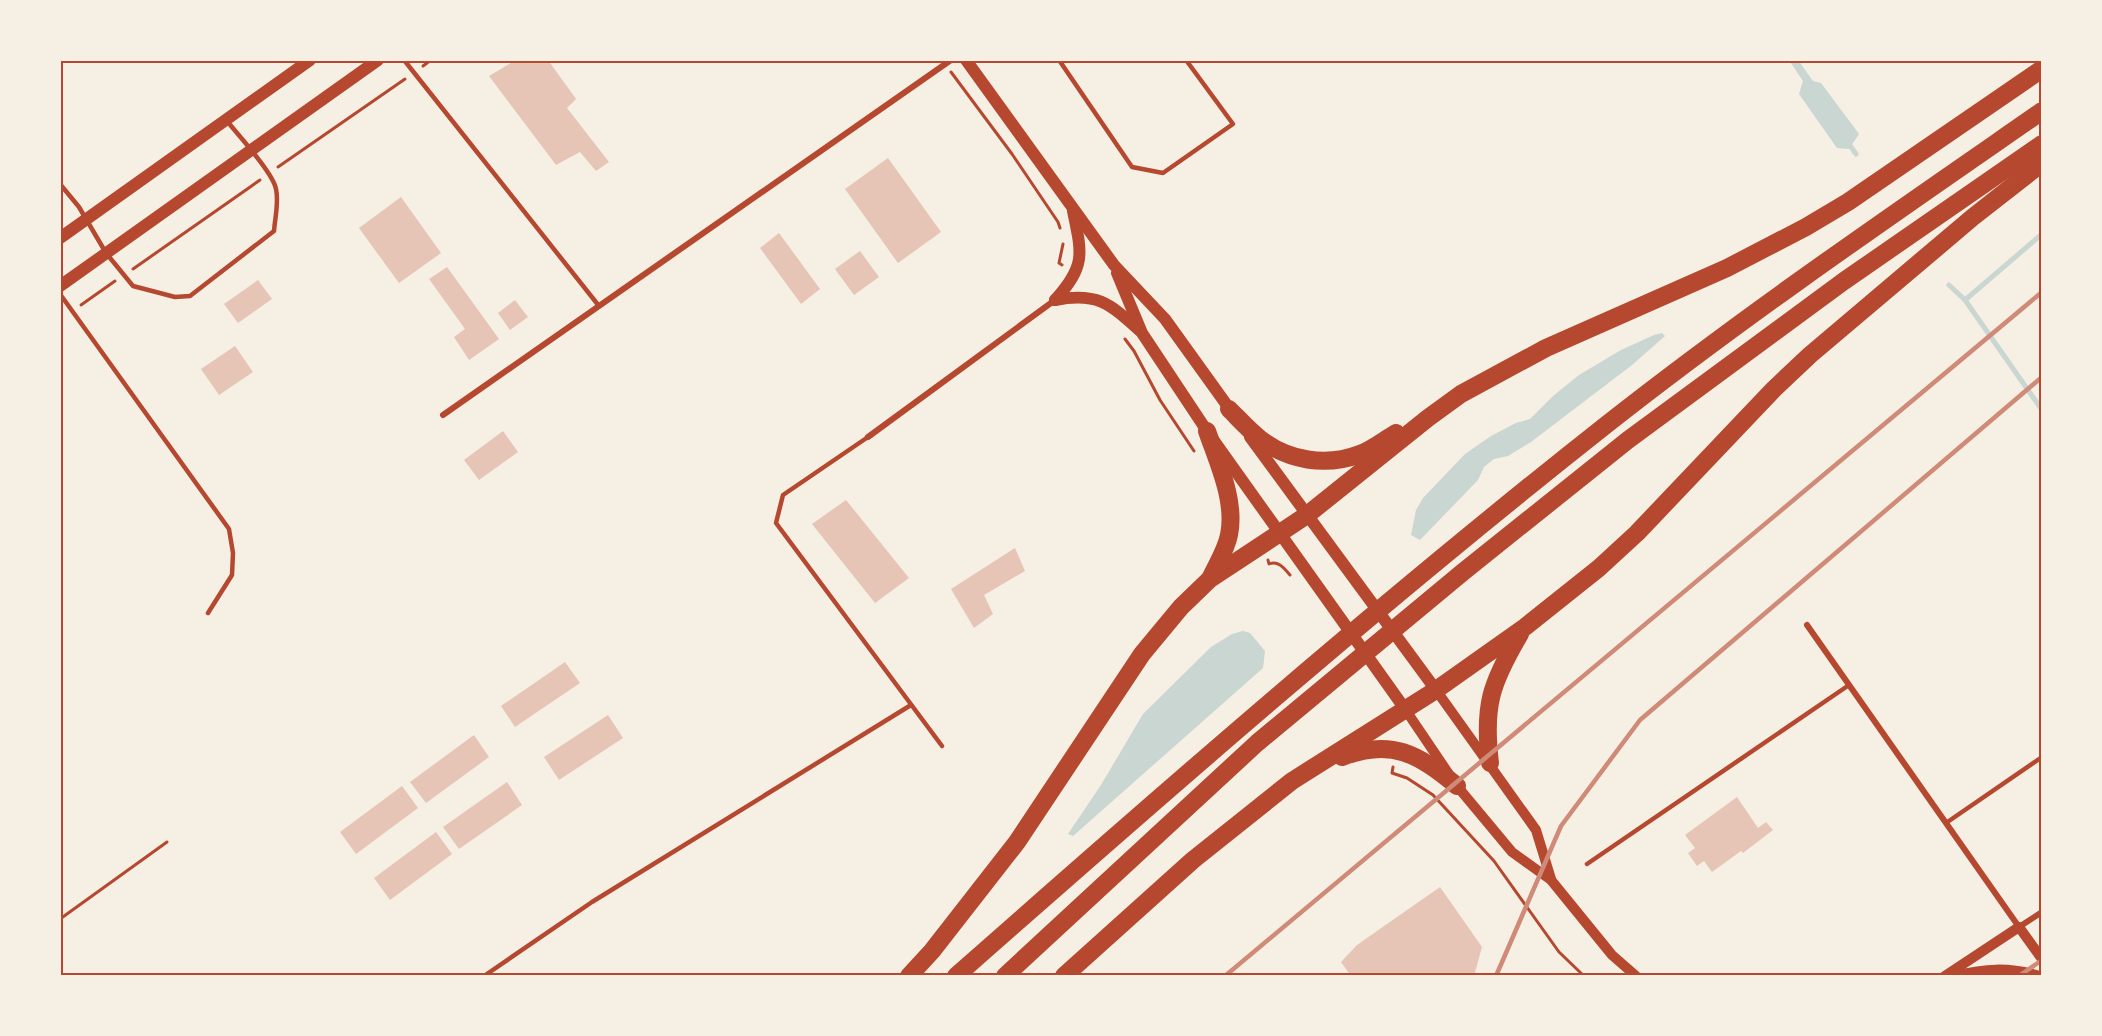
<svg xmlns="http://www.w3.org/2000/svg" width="2102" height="1036" font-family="Lora,serif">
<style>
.water{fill:#c9d6d2}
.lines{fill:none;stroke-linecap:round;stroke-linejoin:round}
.stream{stroke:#c9d6d2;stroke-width:5}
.building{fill:#e6c5b7}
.path{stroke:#b5482f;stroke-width:3}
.service{stroke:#b5482f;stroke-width:4.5}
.minor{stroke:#b5482f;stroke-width:6}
.tertiary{stroke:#b5482f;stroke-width:10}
.secondary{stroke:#b5482f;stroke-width:12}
.motorway{stroke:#b5482f;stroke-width:18}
.rail{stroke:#cf8b77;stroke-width:4.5}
.neatline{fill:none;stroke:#b5482f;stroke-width:2}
</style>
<rect width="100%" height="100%" fill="#f6efe4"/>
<g class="water">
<polygon points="1789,60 1798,60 1813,81 1821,83 1859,134 1849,149 1837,148 1799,94 1803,81"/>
<polygon points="1662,333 1665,336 1632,365 1531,442 1508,456 1494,459 1484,467 1478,480 1420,540 1411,535 1416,510 1423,498 1465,454 1491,436 1516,423 1530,419 1553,396 1579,375 1621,350 1654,335"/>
<polygon points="1243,631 1250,633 1265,651 1263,668 1073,836 1068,834 1101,785 1143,714 1211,647 1232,634"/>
</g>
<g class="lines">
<g class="stream">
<polyline points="1846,140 1856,154"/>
<polyline points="1949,285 1965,300 2042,410"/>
<polyline points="1965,300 2042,234"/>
</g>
</g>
<g class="building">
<polygon points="516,60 548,60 576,99 567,108 609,162 596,171 580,152 556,165 489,76"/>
<polygon points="888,158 941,232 898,263 845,189"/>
<polygon points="401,197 441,253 399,283 359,228"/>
<polygon points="779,233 820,289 801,304 760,248"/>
<polygon points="860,251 879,277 854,295 835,269"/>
<polygon points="447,267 499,339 469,360 454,337 465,329 429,279"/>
<polygon points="258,280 272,299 238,323 224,304"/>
<polygon points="515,300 528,317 510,330 498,313"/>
<polygon points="235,346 253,372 219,395 201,369"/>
<polygon points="503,431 518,452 479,480 464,460"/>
<polygon points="846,500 909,578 875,603 812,524"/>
<polygon points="1015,548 1025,571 984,595 993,614 974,628 951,589"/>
<polygon points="565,662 580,683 515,727 501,706"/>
<polygon points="608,715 623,738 559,780 544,757"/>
<polygon points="474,735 489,757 426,803 410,782"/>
<polygon points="507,782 522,805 459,849 443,827"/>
<polygon points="402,786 418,808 356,854 340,832"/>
<polygon points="1737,797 1758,828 1766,822 1773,830 1743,853 1741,851 1712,872 1704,861 1697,866 1688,853 1695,848 1685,835"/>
<polygon points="436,832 452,854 390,900 374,878"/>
<polygon points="1440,887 1482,947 1474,976 1351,976 1341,962 1357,945"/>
</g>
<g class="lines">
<g class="path">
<polyline points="423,66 431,60"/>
<polyline points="951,72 1012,154 1058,222 1060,228"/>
<polyline points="278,167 405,79"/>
<polyline points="1062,265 1059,263 1063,244"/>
<polyline points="133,269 260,180"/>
<polyline points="81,305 115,281"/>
<polyline points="1125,339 1134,351 1160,400 1194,451"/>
<path d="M1268 560 1269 564C1278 560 1284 568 1290 575"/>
<polyline points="1393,767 1392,773 1407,778 1433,795 1494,861 1559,952 1584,976"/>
<polyline points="60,919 167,842"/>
</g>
<g class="service">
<polyline points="404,60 599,306"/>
<polyline points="1059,60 1132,167 1163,173 1233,124 1186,60"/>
<path d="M60 184 79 207 106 253 133 286 175 297 190 296 274 231C275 218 279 202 276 189 273 173 239 136 227 121"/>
<polyline points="60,294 229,529 233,553 232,575 208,613"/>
<polyline points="868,437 783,495 776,523 942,746"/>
<polyline points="1946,823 2042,757"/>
<polyline points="1587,864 1849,685"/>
<polyline points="484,976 592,902 911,705"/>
</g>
<g class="minor">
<polyline points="443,415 951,60"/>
<polyline points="868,437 1055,300"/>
<polyline points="1807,625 2019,927 2042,912"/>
</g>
<g class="tertiary">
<polyline points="1436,690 1536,830 1551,879"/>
<polyline points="1405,709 1457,786 1512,852 1551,880 1612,955 1636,976"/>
<polyline points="1945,976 2019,927 2042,959"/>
<path d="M1952 976C1985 969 2007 966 2040 976"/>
</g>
<g class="secondary">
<polyline points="966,60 1114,265 1165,319 1234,415"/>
<polyline points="60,238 310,60"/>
<polyline points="1117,273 1142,333 1207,431 1405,709"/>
<polyline points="60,286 378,60"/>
<path d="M1055 300C1086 266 1082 254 1073 211"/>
<path d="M1055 300C1097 292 1109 303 1139 330"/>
<polyline points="1250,437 1436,690"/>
</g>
<g class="motorway">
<path d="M1229 409C1239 419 1249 430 1259 438 1288 461 1326 467 1360 454 1373 449 1384 440 1396 433"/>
<path d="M1207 431C1218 463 1236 501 1229 535 1226 550 1217 564 1211 577"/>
<path d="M1342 757C1392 738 1418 754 1457 786"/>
<path d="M1490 763C1483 706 1491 683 1520 634"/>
<polyline points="909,976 932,951 1017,842 1142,654 1181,607 1210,579 1307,515 1428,418 1461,394 1546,348 1727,268 1806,227 1848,202 2042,69"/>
<path d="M956 976C1169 788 1383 601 1606 425 1747 314 1895 213 2042 111"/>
<polyline points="1005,976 1257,743 1463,572 1628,440 1844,281 2042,144"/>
<polyline points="1064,976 1193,860 1292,781 1436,690 1525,627 1599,568 1637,533 1774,389 1810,355 1973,217 2042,163"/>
</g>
<g class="rail">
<polyline points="1225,976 2042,292"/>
<polyline points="1496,976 1561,826 1640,720 2042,377"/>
<polyline points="2019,976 2042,960"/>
</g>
</g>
<rect width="2102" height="1036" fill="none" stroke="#f6efe4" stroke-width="123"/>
<rect x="62" y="62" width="1978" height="912" class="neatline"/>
</svg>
